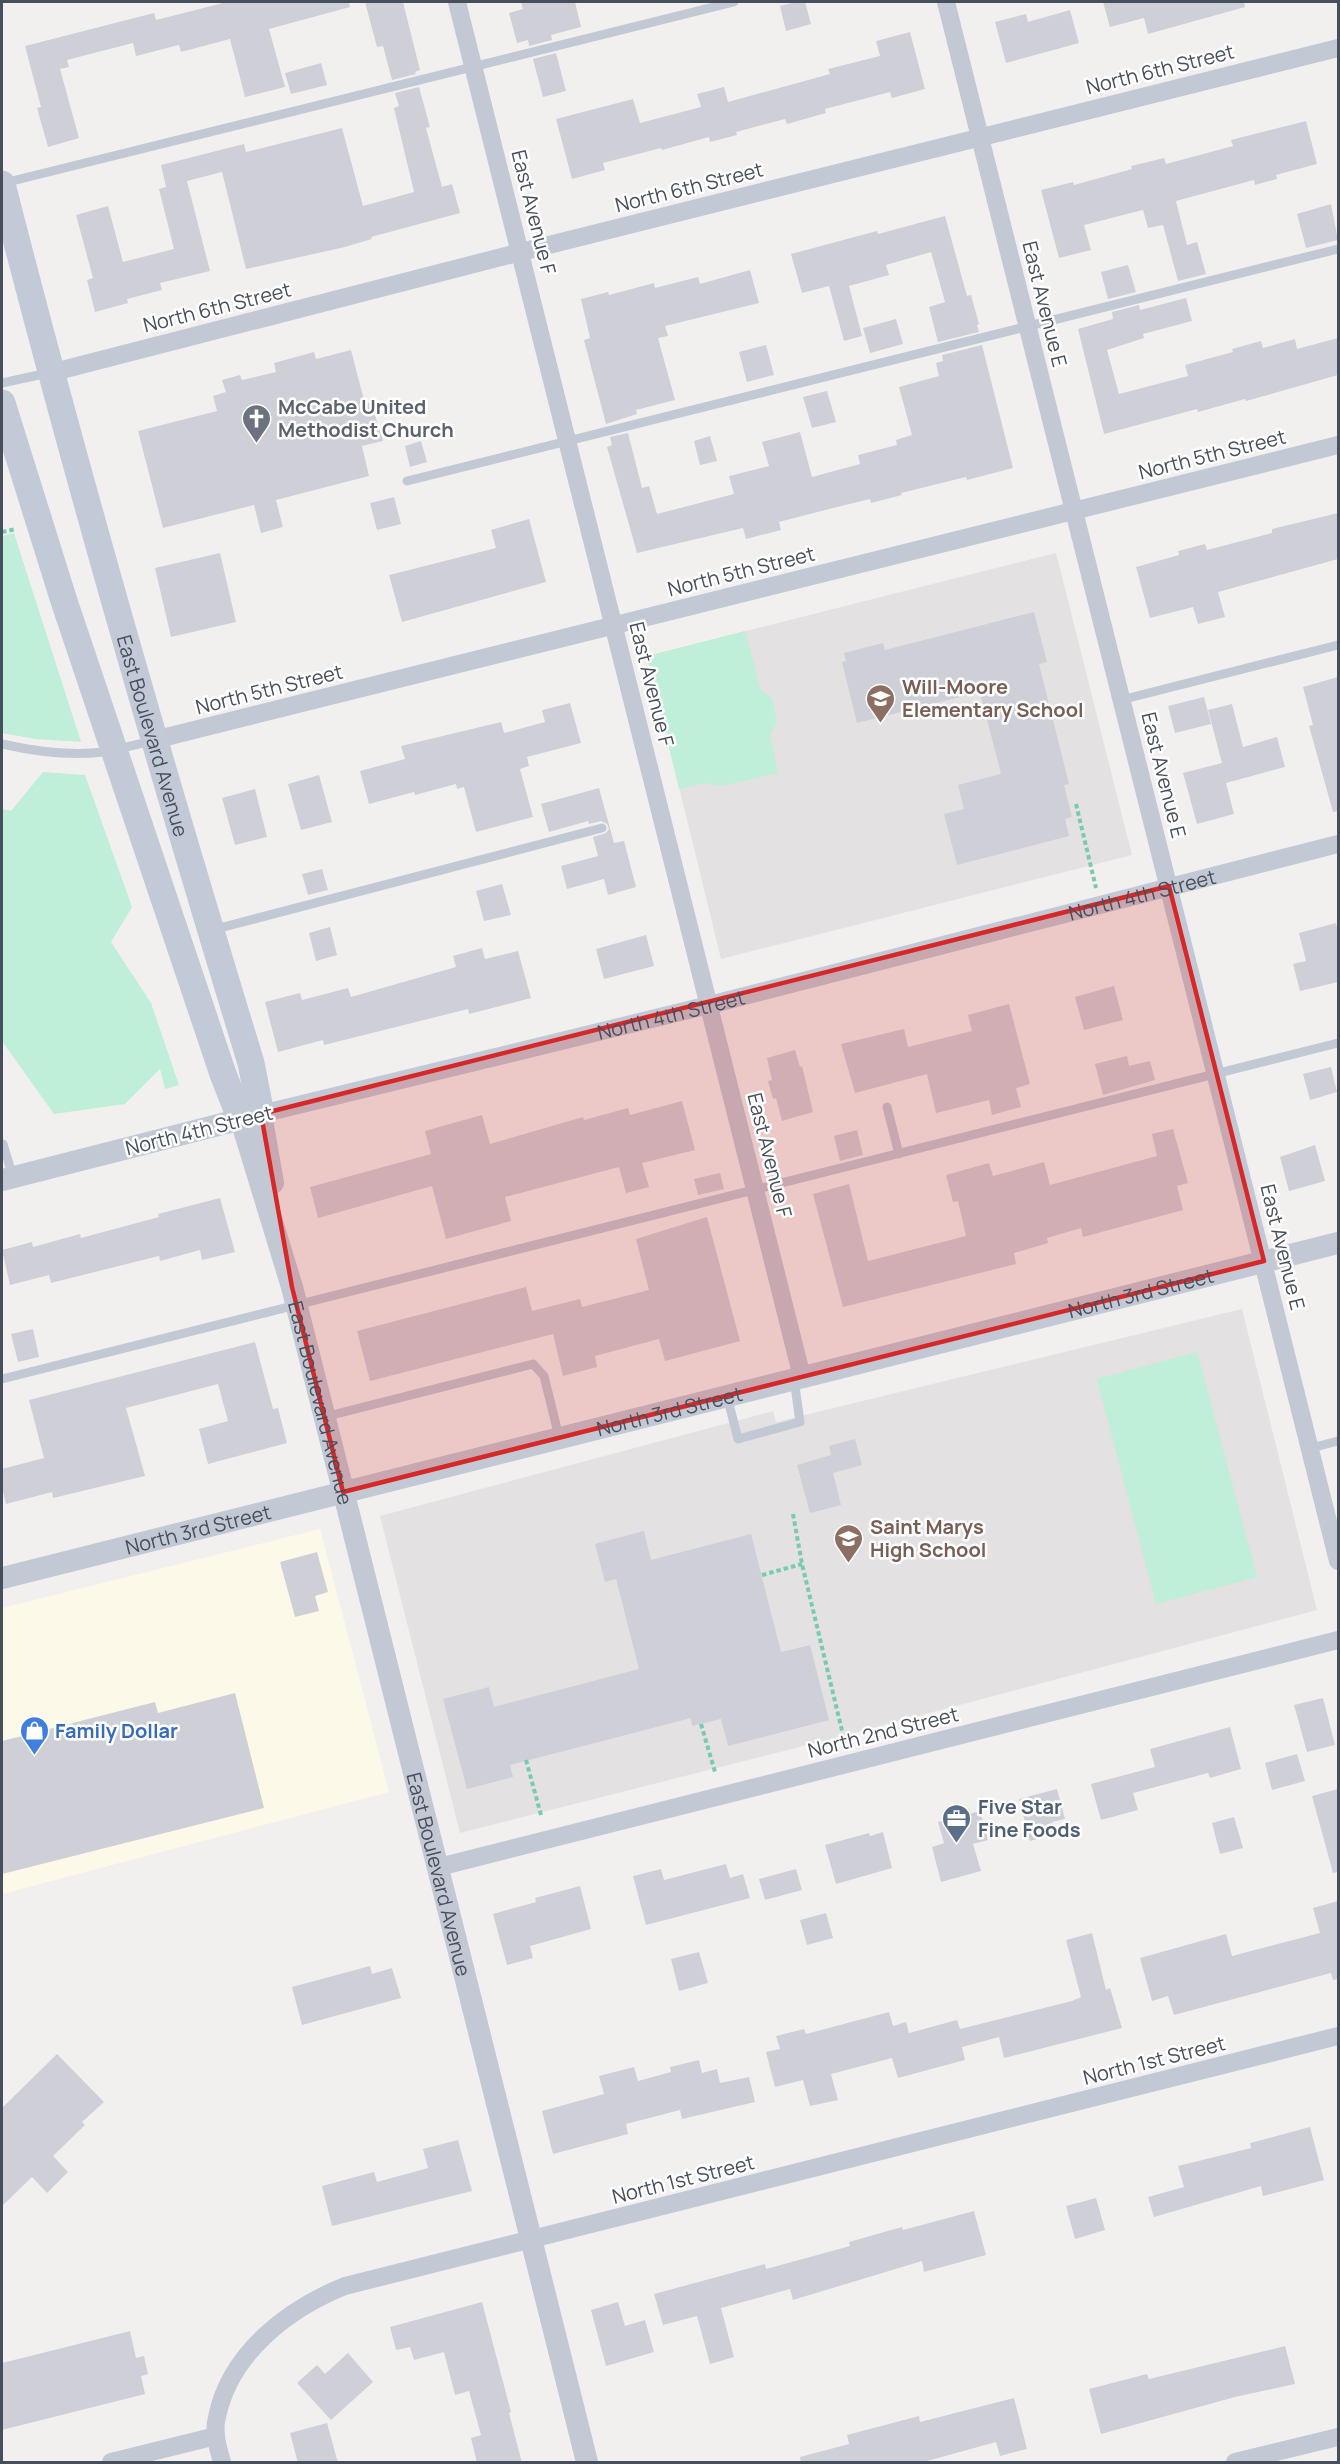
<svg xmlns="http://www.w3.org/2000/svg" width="1340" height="2464" font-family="Manrope,sans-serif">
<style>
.commercial{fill:#fcf9e9}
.education{fill:#e3e1e1}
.green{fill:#bfeed9}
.building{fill:#cfd0d7}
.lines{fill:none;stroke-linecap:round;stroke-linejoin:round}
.path{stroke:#78cbb0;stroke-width:4;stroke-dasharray:4.5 3;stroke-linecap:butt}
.service{stroke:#c3c9d4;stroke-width:9}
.minor{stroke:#c3c9d4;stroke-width:18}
.tertiary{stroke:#c3c9d4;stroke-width:22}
.secondary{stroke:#c2c9d7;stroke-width:27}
.marked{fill:#d62828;fill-opacity:0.2;stroke:#d62828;stroke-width:4.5;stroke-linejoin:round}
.labels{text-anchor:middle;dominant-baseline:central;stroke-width:5;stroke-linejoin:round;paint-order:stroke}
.street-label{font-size:20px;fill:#484f5c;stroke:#fff}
.worship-label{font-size:20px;font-weight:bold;fill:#5b616d;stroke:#fff;text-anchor:start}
.education-label{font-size:20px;font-weight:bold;fill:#785e54;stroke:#fff;text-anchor:start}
.shop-label{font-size:20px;font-weight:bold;fill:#366cbe;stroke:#fff;text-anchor:start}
.service-label{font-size:20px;font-weight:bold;fill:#4e5e75;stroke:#fff;text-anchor:start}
</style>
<rect width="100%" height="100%" fill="#f2f0ef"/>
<polygon class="commercial" points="320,1529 389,1792 2,1894 2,1608"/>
<g class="education">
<polygon points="1056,553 1132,855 721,959 647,656"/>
<polygon points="1242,1309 1317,1610 835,1738 460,1833 380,1516 773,1411 776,1422"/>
</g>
<g class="green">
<polygon points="14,533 81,742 35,739 2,733 2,536"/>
<polygon points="745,631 761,691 772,698 777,722 770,735 778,773 721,786 705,783 679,789 647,656"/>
<polygon points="43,772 85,775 132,907 111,942 151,1003 179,1085 165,1089 160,1069 125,1104 54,1114 2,1041 2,809 11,811"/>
<polygon points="1197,1352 1257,1577 1156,1604 1097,1379"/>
</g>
<g class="building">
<polygon points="227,2 349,2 350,7 269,29 285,87 245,97 230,39 181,52 179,45 136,56 133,43 67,60 69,67 60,69 79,138 48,147 37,108 41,107 25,46 154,13 156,20"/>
<polygon points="365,2 403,2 420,70 415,72 416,74 392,80 383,46 377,47"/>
<polygon points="521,2 575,2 581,27 551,35 552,40 529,46 528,40 517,43 509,13 523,9"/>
<polygon points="796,2 805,2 811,24 786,31 780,6"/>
<polygon points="1103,2 1244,2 1245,7 1148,34 1144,18 1110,27"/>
<polygon points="1070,10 1079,43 1006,63 995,22 1026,14 1028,22"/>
<polygon points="910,32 925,89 892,98 890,92 825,109 826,113 787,124 785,119 736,132 737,135 710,142 709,137 662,150 661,148 603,163 605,170 572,179 556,119 633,99 640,123 701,107 697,94 724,87 728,102 830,74 828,69 880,56 876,41"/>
<polygon points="556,53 566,91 543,97 533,59"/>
<polygon points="321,63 327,85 291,94 285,73"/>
<polygon points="419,87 430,127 426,128 442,187 452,184 460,213 371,237 372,239 345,247 246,269 222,172 187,181 210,271 160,283 162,290 127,299 128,303 95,312 87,280 93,278 76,215 108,206 123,262 174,249 159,189 166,187 161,165 244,144 246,152 342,128 363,206 414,192 394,108 399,106 395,93"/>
<polygon points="1306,121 1317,164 1276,175 1277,179 1255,185 1254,180 1176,201 1187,245 1197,242 1206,274 1178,281 1163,225 1148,228 1143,210 1084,225 1091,250 1059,258 1041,190 1073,182 1074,185 1132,169 1131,166 1164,158 1166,164 1233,146 1231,140"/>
<polygon points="1331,204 1338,240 1306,248 1297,214"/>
<polygon points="945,216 967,296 971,295 979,324 977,325 979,332 938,342 929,307 945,302 931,252 886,265 889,275 849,286 862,336 844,341 829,286 802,293 791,254 877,231 878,234"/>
<polygon points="1128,265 1136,292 1108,299 1101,272"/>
<polygon points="750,270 759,303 665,326 668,336 658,338 675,400 636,410 637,414 606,424 584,340 590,338 581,299 608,292 609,295 654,283 655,288 698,277 700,284"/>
<polygon points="1186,298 1192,321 1143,334 1144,338 1107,350 1119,394 1188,376 1185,365 1233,352 1232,349 1261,341 1263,348 1295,339 1297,349 1338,338 1338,375 1246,401 1245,399 1198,412 1197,409 1104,434 1078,329 1113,319 1112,312 1139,305 1140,310"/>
<polygon points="896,319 903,344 870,353 863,328"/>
<polygon points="766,345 774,375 747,382 739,352"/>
<polygon points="982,345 1013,468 967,480 966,477 901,493 902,495 871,503 870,499 833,508 779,522 781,530 746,539 743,528 637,553 607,447 612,445 610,437 628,433 642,488 649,486 657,514 734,494 729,476 769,466 762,442 800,432 812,477 860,464 858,455 897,445 896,440 912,435 899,387 939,376 936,363 943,361 942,355"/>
<polygon points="351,350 365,404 371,402 383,441 362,446 369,476 276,500 283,527 261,533 254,505 163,528 138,431 217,411 213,396 226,392 222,380 240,375 242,380 276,372 274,363 314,352 316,359"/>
<polygon points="827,391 836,422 812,428 803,397"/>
<polygon points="710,436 717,461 700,465 694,441"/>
<polygon points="421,441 427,462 410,467 405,446"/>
<polygon points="394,497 401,524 377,530 370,503"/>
<polygon points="1338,513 1338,559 1218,592 1225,617 1198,624 1193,607 1150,618 1136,567 1179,555 1178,551 1205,544 1207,550 1272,533 1272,529"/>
<polygon points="529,519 546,582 402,622 389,575 496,548 491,530"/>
<polygon points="220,553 236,622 171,637 155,568"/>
<polygon points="1034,612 1047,662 1039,664 1069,784 1064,785 1072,817 1065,819 1069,836 957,865 944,814 964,809 958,785 1001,774 980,692 857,723 842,662 846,661 844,653 883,643 885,650"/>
<polygon points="1338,677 1338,811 1333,812 1309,726 1313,725 1303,687"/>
<polygon points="1204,697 1211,724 1175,733 1168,706"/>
<polygon points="570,703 581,743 527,757 529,766 520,769 533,817 476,832 464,787 457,789 456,784 415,795 414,792 369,804 360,771 405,759 401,746 501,722 504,733 545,722 542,710"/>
<polygon points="1232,704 1243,747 1277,737 1285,767 1226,783 1234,814 1197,824 1183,773 1222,763 1208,710"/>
<polygon points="319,775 332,822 301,830 288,784"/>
<polygon points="599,788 614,843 624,841 636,887 608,895 604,879 567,889 561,866 598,856 593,837 606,833 609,829 607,824 601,821 589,824 588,821 549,832 541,804"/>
<polygon points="255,789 267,837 235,845 222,798"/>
<polygon points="322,869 328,890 308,895 302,874"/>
<polygon points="502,884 511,915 484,921 476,891"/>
<polygon points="1336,923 1338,932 1338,982 1300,991 1293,964 1306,961 1299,933"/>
<polygon points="330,927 337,955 316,961 309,933"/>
<polygon points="646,935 654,966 604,979 596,949"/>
<polygon points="482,948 485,959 518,951 531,998 469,1014 468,1009 324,1045 323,1040 278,1052 265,1002 300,993 302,1000 348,988 351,997 456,967 453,956"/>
<polygon points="1114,986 1123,1020 1084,1030 1075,997"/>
<polygon points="1009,1004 1030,1084 1016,1088 1021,1107 992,1115 989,1100 936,1113 927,1074 855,1093 841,1044 904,1029 908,1047 972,1031 968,1015"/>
<polygon points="795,1050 800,1067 802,1066 813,1112 782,1121 776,1098 773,1099 768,1081 772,1080 767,1058"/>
<polygon points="1127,1056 1129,1066 1150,1061 1155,1080 1103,1095 1095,1064"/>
<polygon points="1331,1067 1337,1092 1310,1100 1303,1074"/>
<polygon points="682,1101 695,1150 642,1163 649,1187 626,1193 619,1167 505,1197 511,1221 446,1239 432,1186 318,1218 310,1187 431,1154 425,1131 482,1115 490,1144 583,1117 584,1120 628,1108 630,1115"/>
<polygon points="1173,1129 1188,1183 1177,1186 1183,1210 1083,1237 1081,1228 1047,1238 1048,1243 1014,1253 1016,1264 843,1307 813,1194 849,1184 868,1261 966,1236 958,1201 953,1202 946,1175 989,1163 993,1176 1044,1162 1050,1185 1157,1156 1152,1134"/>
<polygon points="857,1130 863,1155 840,1161 834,1136"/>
<polygon points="1315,1145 1325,1181 1289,1191 1280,1157"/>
<polygon points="720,1173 724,1189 698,1195 694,1179"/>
<polygon points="220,1198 235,1252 202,1260 200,1250 160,1261 159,1256 51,1283 49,1275 10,1285 2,1250 32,1242 33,1247 80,1234 81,1238 159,1217 158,1214"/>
<polygon points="707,1217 740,1341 665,1361 659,1339 595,1356 597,1367 563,1376 553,1334 370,1381 357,1331 526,1287 532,1311 580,1299 582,1307 649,1290 636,1239"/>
<polygon points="33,1329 39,1357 18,1362 11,1334"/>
<polygon points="255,1342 273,1409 278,1408 287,1443 208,1464 199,1429 228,1421 218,1384 126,1408 145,1476 53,1498 52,1492 6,1504 2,1487 2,1469 44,1458 29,1400"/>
<polygon points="855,1439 862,1465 833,1473 841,1505 810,1513 797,1465 831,1455 829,1446"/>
<polygon points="644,1531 651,1560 751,1534 781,1652 810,1645 829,1720 728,1746 721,1719 692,1726 691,1718 510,1765 513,1777 467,1789 443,1699 489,1687 494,1707 639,1669 616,1579 605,1582 595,1544"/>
<polygon points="317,1552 328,1592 315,1596 319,1611 295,1617 280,1562"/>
<polygon points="235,1693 264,1808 2,1874 2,1741 155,1702 158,1713"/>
<polygon points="1323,1698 1335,1745 1307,1752 1294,1705"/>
<polygon points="1230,1727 1241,1769 1210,1778 1208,1773 1133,1793 1138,1810 1101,1820 1091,1784 1155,1767 1150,1749"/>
<polygon points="1297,1754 1305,1781 1272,1790 1265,1763"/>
<polygon points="1057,1789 1065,1819 1052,1822 1056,1834 1030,1841 1019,1799"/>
<polygon points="1338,1789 1338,1872 1333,1873 1312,1796"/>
<polygon points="980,1811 988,1840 973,1844 981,1871 941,1882 932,1847 944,1843 938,1822"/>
<polygon points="1234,1817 1243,1848 1220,1854 1212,1823"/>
<polygon points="883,1832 892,1868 836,1884 825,1845 869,1833 870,1836"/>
<polygon points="726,1864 730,1878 743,1874 750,1898 646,1925 633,1876 661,1869 664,1880"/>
<polygon points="796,1869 802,1890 765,1900 759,1879"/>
<polygon points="580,1886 591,1929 530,1946 533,1958 507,1965 493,1914 536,1902 535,1898"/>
<polygon points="1338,1901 1338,1979 1333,1980 1331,1973 1174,2015 1168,1996 1152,2001 1140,1958 1226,1934 1232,1956 1320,1933 1313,1908"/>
<polygon points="826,1913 833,1938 807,1945 800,1920"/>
<polygon points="1092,1933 1106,1990 1110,1988 1122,2028 1004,2058 999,2037 962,2047 965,2060 898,2078 892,2058 831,2074 838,2100 810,2106 803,2080 775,2087 766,2052 780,2049 776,2036 804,2029 806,2034 889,2012 893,2026 906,2022 909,2033 957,2020 960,2029 1072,2001 1081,1997 1066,1940"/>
<polygon points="699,1952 708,1983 679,1991 671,1959"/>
<polygon points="370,1966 372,1974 392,1968 401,1998 302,2025 292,1987"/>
<polygon points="57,2054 104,2102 82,2122 85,2125 53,2156 68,2172 47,2193 32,2177 2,2206 2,2108"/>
<polygon points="699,2060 702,2073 717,2069 720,2083 749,2077 755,2102 682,2119 680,2110 626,2124 628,2134 553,2154 542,2111 604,2094 599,2076 634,2067 638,2081 671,2072 670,2067"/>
<polygon points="1310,2127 1324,2180 1263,2196 1261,2186 1154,2217 1148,2197 1184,2187 1178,2166 1251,2148 1250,2143"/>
<polygon points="458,2140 472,2191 332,2226 322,2186 374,2172 377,2182 428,2168 423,2149"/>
<polygon points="1096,2198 1105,2230 1075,2239 1066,2206"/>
<polygon points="974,2211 986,2255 924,2272 922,2261 793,2300 790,2289 721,2308 734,2357 710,2364 697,2316 663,2325 654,2294 765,2264 766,2269 850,2246 849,2242 902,2227 903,2230"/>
<polygon points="482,2302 511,2412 509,2413 522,2463 477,2463 471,2438 481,2435 469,2391 455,2395 444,2352 414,2360 410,2347 396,2350 390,2327"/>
<polygon points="618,2302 625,2326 645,2320 654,2352 606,2366 591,2310"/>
<polygon points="130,2331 136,2358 144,2356 148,2374 141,2376 145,2394 2,2430 2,2363"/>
<polygon points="1285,2346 1295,2384 1235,2397 1101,2434 1089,2389 1147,2374 1149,2379"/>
<polygon points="348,2353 373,2382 331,2420 297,2383 317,2365 325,2374"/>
<polygon points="1014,2398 1027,2449 1000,2456 996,2442 920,2463 801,2463 800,2457 849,2444 847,2435 919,2416 920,2422"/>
<polygon points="327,2423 338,2463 298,2463 290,2433"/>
</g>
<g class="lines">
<g class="path">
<polyline points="2,532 16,529"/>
<polyline points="1076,804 1096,888"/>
<polyline points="793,1514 802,1564 844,1739"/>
<polyline points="762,1575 802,1564"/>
<polyline points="701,1724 715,1772"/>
<polyline points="526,1760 541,1815"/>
</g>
<g class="service">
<polyline points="4,183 734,2"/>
<polyline points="2,383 48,373"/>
<polyline points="407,481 1338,249"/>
<polyline points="1121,700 1338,645"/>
<path d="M2 744C33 751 71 756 103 752 120 749 137 744 153 741"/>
<polyline points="212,930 602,828"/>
<polyline points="887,1107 899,1154"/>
<polyline points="3,1144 13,1177"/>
<polyline points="2,1379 1338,1043"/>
<polyline points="727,1396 738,1439 800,1422 794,1379"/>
<polyline points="324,1417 533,1364 544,1376 559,1437"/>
<polyline points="1311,1448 1338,1441"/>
</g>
<g class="minor">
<polyline points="457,2 802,1377"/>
<polyline points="946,2 1338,1561"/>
<polyline points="50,373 521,252 1338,48"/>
<polyline points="154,740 1338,445"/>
<path id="s1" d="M261 1114 709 1005 1338 844"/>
<polyline points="439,1867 1338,1640"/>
<polyline points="111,2462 216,2436"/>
<path d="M222 2462C218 2448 213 2432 217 2417 230 2353 288 2309 345 2286L1338 2036"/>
<polyline points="1235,2462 1338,2437"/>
</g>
<g class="tertiary">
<path id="s2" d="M241 1120 292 1287 587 2462"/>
<polyline points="2,1180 261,1114 273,1183"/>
<path id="s3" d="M2 1578 1338 1243"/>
</g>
<g class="secondary">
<path id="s4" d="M2 184C77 479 162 772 251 1063L261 1114"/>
<polyline points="2,403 64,601 223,1074 241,1120"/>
</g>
</g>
<path class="marked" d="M1169 886 1264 1261 343 1492 292 1287 261 1114Z"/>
<defs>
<symbol id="church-pin" viewBox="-11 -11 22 30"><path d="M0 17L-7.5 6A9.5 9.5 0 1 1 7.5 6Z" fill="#6b7280" stroke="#fff"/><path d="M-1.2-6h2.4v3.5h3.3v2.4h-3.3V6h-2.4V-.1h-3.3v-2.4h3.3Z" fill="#fff"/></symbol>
<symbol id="school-pin" viewBox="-11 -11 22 30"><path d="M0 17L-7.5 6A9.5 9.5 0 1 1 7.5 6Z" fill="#8d6e63" stroke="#fff"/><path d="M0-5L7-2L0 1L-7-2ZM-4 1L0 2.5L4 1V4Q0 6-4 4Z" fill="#fff"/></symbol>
<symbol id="shop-pin" viewBox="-11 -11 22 30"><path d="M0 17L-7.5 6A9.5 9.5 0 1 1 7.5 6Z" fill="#3f7fe0" stroke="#fff"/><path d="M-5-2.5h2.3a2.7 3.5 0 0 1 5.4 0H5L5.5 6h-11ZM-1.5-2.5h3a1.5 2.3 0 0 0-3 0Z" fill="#fff"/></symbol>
<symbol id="office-pin" viewBox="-11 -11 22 30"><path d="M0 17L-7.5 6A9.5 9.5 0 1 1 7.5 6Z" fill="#5c6f8a" stroke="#fff"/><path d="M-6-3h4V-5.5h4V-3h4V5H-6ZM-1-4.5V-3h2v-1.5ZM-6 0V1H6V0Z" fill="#fff"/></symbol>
</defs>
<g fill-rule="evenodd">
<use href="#church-pin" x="240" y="402" width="33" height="45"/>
<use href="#school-pin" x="864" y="682" width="33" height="45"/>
<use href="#school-pin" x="832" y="1522" width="33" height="45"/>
<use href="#shop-pin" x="18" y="1714" width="33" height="45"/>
<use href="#office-pin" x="940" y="1802" width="33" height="45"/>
</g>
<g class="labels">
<g class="street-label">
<text transform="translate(1160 69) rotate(-14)">North 6th Street</text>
<text transform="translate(689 187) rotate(-14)">North 6th Street</text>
<text transform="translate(534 212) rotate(76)">East Avenue F</text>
<text transform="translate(1045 304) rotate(76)">East Avenue E</text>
<text transform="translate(217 307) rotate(-14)">North 6th Street</text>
<text transform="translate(1212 454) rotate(-14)">North 5th Street</text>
<text transform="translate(741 571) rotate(-14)">North 5th Street</text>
<text transform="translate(652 684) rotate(76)">East Avenue F</text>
<text transform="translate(269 689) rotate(-14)">North 5th Street</text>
<text stroke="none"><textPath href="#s4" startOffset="572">East Boulevard Avenue</textPath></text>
<text transform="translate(1164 775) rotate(76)">East Avenue E</text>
<text stroke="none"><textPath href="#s1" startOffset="908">North 4th Street</textPath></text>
<text stroke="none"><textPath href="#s1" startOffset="422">North 4th Street</textPath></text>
<text transform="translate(199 1130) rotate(-14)">North 4th Street</text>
<text transform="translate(770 1155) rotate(76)">East Avenue F</text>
<text transform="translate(1283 1247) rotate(76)">East Avenue E</text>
<text stroke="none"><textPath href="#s3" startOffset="1174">North 3rd Street</textPath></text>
<text stroke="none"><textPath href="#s2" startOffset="294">East Boulevard Avenue</textPath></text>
<text stroke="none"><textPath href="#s3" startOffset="688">North 3rd Street</textPath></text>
<text stroke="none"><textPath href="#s3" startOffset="202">North 3rd Street</textPath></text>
<text transform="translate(883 1732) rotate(-14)">North 2nd Street</text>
<text stroke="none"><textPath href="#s2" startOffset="780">East Boulevard Avenue</textPath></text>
<text transform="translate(1154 2060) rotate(-14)">North 1st Street</text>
<text transform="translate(683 2179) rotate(-14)">North 1st Street</text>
</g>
<g class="worship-label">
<text x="278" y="406">McCabe United<tspan x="278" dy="23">Methodist Church</tspan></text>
</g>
<g class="education-label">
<text x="902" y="686">Will-Moore<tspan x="902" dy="23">Elementary School</tspan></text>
<text x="870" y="1526">Saint Marys<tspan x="870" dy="23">High School</tspan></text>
</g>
<g class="shop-label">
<text x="55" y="1730">Family Dollar</text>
</g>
<g class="service-label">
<text x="978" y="1806">Five Star<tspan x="978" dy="23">Fine Foods</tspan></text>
</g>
</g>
<rect width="1340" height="2464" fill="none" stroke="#484f5c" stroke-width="6"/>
</svg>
